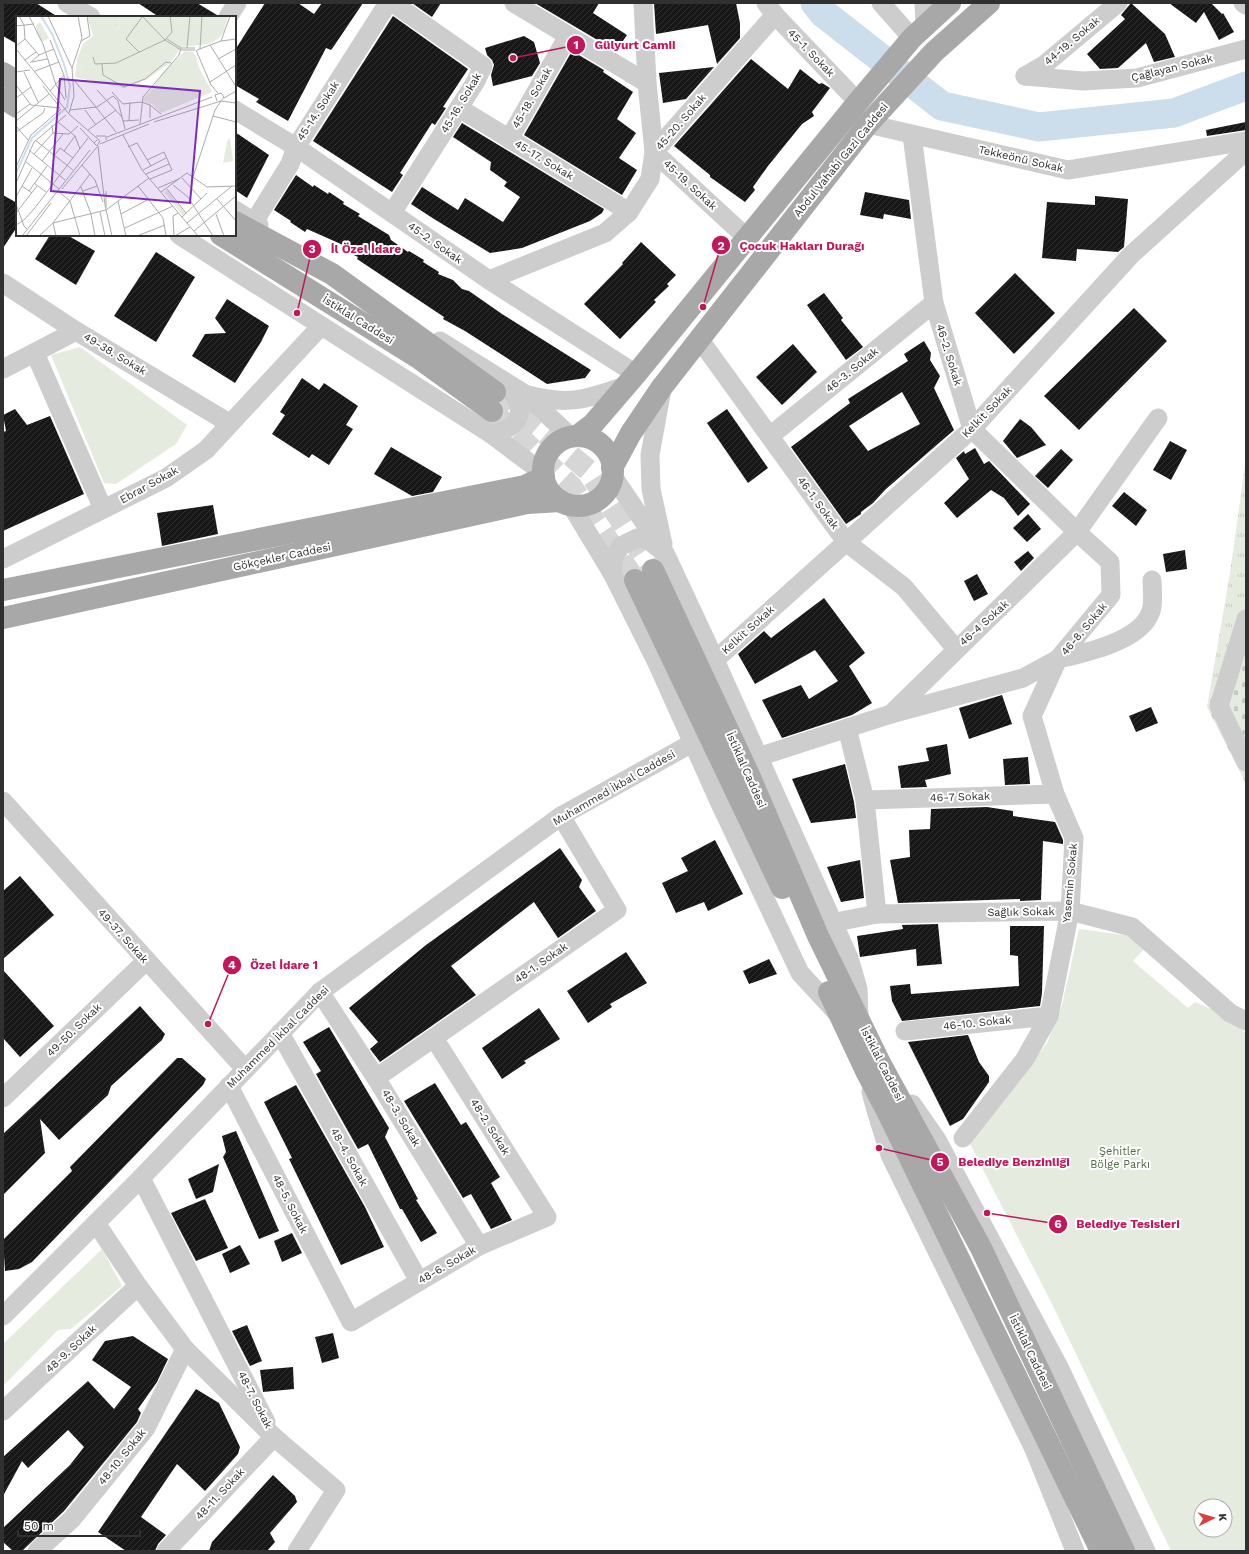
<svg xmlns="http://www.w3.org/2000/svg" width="1249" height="1554" font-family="'Work Sans',sans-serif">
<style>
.grass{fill:url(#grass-tufts)}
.cemetery{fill:url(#cemetery-stones)}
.park{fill:#e5ecdf;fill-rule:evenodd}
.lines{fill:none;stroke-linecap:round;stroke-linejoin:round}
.river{stroke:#ccddeb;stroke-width:29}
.building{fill:url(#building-hatch);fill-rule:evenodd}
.major-tunnel{stroke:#d6d6d6;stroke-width:22;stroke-dasharray:22 11;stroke-linecap:butt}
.minor{stroke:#cdcdcd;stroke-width:19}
.major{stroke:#a8a8a8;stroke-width:22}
.labels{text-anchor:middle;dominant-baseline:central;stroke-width:4;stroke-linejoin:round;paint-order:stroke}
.street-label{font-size:11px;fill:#303030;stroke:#fff}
.park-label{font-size:11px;fill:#506a3f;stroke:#fff}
.inset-river{fill:none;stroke:#ccddeb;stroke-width:2}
.inset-road{fill:none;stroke:#acacac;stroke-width:1}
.view{fill:#7b2cbf;fill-opacity:0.15;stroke:#7b2cbf;stroke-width:2}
.inset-edge{fill:none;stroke:#303030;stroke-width:2}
.leader{fill:none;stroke:#c2185b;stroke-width:1.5}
.callout-dot{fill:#c2185b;stroke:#fff;stroke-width:1.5}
.mark-label{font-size:12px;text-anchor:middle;font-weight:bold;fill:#fff}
.callout-label{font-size:12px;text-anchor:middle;font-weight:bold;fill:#c2185b;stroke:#fff;stroke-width:4;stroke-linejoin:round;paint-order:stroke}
</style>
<defs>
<pattern id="grass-tufts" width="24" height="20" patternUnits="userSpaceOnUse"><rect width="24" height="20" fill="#e5ecdf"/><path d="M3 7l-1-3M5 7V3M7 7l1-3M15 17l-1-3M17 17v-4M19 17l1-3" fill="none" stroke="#c5cbc0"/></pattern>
<pattern id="cemetery-stones" width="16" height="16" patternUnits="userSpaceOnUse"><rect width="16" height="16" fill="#e5ecdf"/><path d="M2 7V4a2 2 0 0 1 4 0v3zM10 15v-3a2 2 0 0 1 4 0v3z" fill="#c5cbc0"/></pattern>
<pattern id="building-hatch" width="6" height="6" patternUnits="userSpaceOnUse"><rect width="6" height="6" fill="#171717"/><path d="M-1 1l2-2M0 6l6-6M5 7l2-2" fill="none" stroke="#303030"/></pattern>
</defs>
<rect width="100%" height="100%" fill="#fff"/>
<polygon class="grass" points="1246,458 1246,609 1207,707 1230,573"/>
<polygon class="cemetery" points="1246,609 1246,784 1207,707"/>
<g class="park">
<polygon points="80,347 187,425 176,444 116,484 104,483 51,355"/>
<path d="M1079 929 1132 936 1145 948 1133 961 1188 1008 1195 1002 1220 1013 1246 1033V1551H1171L1051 1302 970 1144 1047 1043 1062 1005ZM1201 1506H1225V1530H1201Z"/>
<polygon points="102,1249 122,1286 71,1329 58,1330 3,1386 3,1344"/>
</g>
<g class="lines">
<polyline class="river" points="815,3 823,13 942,106 1039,127 1174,113 1246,86"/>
</g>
<g class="building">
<polygon points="3,3 36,3 58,17 17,17 17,44 3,36"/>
<polygon points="138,3 197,3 217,15 217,17 159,17"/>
<polygon points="265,3 298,3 314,14 322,3 363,3 334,46 331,50 326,48 288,121 256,102 259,99 235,85 235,50"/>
<polygon points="412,3 441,3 432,17"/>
<polygon points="535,3 599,3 593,13 627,35 616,51"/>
<polygon points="654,3 736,3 740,23 740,38 717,64 708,25 656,34"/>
<polygon points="1131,3 1165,34 1175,57 1154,62 1146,43 1118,68 1100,69 1087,54 1125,19 1121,15"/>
<polygon points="1169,3 1211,3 1222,14 1223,13 1234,32 1219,40 1204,12 1196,23"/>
<polygon points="393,16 468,69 443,107 446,108 435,125 432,123 400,173 403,175 392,192 313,141"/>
<polygon points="524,36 534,42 540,63 532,76 493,86 491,75 494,65 492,60 487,55 485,48"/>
<polygon points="572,51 604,70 603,72 633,92 617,119 636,133 619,158 637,170 622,195 524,135"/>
<polygon points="751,59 788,89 800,69 819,84 822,83 830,88 812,112 814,116 802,124 768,166 753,187 755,190 745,202 710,177 710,175 674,146"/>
<polygon points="714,67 686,99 663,103 659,73"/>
<polygon points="1246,122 1246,130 1207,136 1206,130"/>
<polygon points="462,123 604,209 602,213 590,221 522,248 490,253 434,219 411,204 422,187 458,210 465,198 503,222 520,197 504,186 507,182 490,170 491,162 453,137"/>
<polygon points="235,132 269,155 247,198 235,190"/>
<polygon points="296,175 313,187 314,185 328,194 329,192 344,202 343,204 360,214 358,216 389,235 391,240 408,252 409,251 424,260 423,262 439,272 438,274 453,280 462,289 469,291 502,314 591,370 585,378 547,384 465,331 443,319 444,317 357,259 358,257 341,249 343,245 307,229 305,232 290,222 291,221 274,210"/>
<polygon points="865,192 909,200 911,219 884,214 883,219 860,215"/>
<polygon points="3,195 17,203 17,227 3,248"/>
<polygon points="1095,196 1128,199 1124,247 1118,252 1077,249 1076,261 1042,258 1047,202 1095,205"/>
<polygon points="50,235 67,235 95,251 76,285 35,259"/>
<polygon points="641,242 676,275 667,284 669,286 654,300 656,302 620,339 584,304 623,264 622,263"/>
<polygon points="156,252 195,277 156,342 114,316"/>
<polygon points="1015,273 1055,313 1014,354 975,313"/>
<polygon points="824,293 843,318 841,320 863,347 846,360 807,305"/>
<polygon points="227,299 269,326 261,342 235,383 192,356 205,334 226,333 215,318"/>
<polygon points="1134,308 1167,341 1079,430 1044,396"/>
<path d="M924 341 931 353 930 360 940 376 934 388 954 430 886 489 873 503 861 512V514L846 524 791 447 850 403 848 399 908 361 904 354ZM902 392 920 424 868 451 849 426Z"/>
<polygon points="793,344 817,372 782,405 756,377"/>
<polygon points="302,378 319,390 324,383 358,406 346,425 353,429 329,465 312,454 309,458 272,434 285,415 280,412"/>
<polygon points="15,409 27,425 50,416 84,494 3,531 3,432 6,431 3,415"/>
<polygon points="727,409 768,468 748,483 707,423"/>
<polygon points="1020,419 1031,427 1046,445 1017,458 1003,441"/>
<polygon points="1170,441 1187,450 1171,480 1153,470"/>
<polygon points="391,447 442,477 433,492 412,496 374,474"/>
<polygon points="975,448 984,464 989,461 1030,504 1018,516 1004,498 991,490 957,518 944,503 969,479 956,458 964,451 965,454"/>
<polygon points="1061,449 1073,460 1048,488 1035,476"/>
<polygon points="1124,492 1147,510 1136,526 1112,506"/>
<polygon points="213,505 218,534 162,546 157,513"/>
<polygon points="1028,514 1041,529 1027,542 1013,528"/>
<polygon points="1185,550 1187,569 1166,572 1163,554"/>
<polygon points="1028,551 1034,558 1021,571 1014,562"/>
<polygon points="977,574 988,594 974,601 964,581"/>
<polygon points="824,598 865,653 849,666 872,703 852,715 782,738 762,700 801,685 809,699 838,681 815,650 755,684 738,654 764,631 771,638"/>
<polygon points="1002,695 1012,724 969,739 959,708"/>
<polygon points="1151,707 1158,723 1136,732 1129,716"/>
<polygon points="947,744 951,774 925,780 927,787 901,788 898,766 929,761 926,748"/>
<polygon points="1028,757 1030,784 1005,785 1003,759"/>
<polygon points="845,764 854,802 856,818 811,823 792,779"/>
<polygon points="987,807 1013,811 1013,816 1055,822 1056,824 1063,840 1063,844 1043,841 1041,900 1020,901 1020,899 898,903 890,860 910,857 909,830 930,829 931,809"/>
<polygon points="715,840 743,894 708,911 704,902 676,913 662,883 688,871 681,858"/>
<polygon points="560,848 582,880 579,887 596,911 558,938 534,902 451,966 476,995 380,1062 370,1049 378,1042 349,1008 426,945"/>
<polygon points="860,860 864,898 841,902 827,867"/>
<polygon points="20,876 54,915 3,959 3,891"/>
<polygon points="938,924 942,964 917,966 916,949 860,957 857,936 903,929 902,925"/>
<polygon points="1010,926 1044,926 1042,993 1040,1006 902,1021 892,1001 890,986 910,984 911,994 1019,986 1018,956 1010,955"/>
<polygon points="626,952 647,983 610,1004 612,1007 588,1023 567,991"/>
<polygon points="769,959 777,974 749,984 743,971"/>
<polygon points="3,970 54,1026 20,1057 3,1038"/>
<polygon points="140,1006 165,1034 162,1040 111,1086 108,1095 59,1140 40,1119 45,1153 3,1195 3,1134"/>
<polygon points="539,1008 560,1039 524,1061 526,1063 502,1079 482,1048"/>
<polygon points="329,1027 389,1128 385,1137 418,1199 416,1200 437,1233 421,1242 402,1209 400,1209 368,1144 358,1149 316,1074 321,1071 303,1042"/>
<polygon points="968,1035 979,1062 989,1076 989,1082 963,1119 950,1126 908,1042"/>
<polygon points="177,1058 182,1058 206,1079 203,1085 32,1262 19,1269 5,1271 3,1240 72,1171 70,1167 73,1164"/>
<polygon points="435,1083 461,1125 466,1122 500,1177 491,1183 512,1220 491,1229 471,1194 463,1198 404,1101"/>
<polygon points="296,1085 365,1207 384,1247 341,1265 289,1159 292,1158 264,1102"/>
<polygon points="236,1131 279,1231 259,1239 223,1157 226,1152 222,1136"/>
<polygon points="219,1164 213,1192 196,1199 188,1179"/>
<polygon points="205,1199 228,1248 196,1261 171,1213"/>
<polygon points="292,1233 302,1253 282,1262 274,1241"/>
<polygon points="240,1245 250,1264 230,1273 222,1254"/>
<polygon points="247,1325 262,1361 250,1366 232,1331"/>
<polygon points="333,1333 339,1358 322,1363 315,1337"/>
<polygon points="133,1336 168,1359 157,1382 138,1409 141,1413 137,1422 64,1511 22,1551 13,1551 3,1542 3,1528 70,1465 84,1447 68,1430 28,1468 22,1461 3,1496 3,1457 88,1381 114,1409 131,1387 92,1360 105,1341"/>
<polygon points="293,1367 294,1389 263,1392 260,1370"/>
<polygon points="196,1389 219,1403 240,1447 238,1454 205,1491 177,1464 141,1517 166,1535 158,1544 155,1551 126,1551 98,1532"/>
<polygon points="273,1475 295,1496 297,1502 270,1533 275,1542 267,1551 209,1551 212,1542"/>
</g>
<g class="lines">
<g class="major-tunnel">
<polyline points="495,392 588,470 653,570"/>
<polyline points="492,411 571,486 635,580"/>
</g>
<g class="minor">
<polyline points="67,3 91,17"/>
<polyline points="514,3 647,83"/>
<polyline points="643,3 647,83 654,152 747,238"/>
<polyline points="766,3 775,15 858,102"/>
<polyline points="881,3 912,38"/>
<polyline points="924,3 925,26"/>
<polyline points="1243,3 1246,5"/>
<polyline points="228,17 237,3"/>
<polyline points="1025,76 1083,81 1137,78 1246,49"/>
<polyline points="1025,76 1044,65 1118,3"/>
<polyline points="459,108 629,212"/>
<polyline points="235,110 296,147 489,280 636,374"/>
<polyline points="868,124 1068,170 1246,141"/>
<polyline points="509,139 568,36"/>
<polyline points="235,210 259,225"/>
<polyline points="392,213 476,81 483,66 393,3"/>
<polyline points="254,222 290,164 296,147 388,3"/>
<polyline points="179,235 491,434 543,473"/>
<polyline points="489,280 605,233 629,212 650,179 654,152 775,15"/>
<polyline points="3,283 76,331 229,423"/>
<polyline points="700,340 846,542 904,587 956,649"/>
<polyline points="440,341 525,394 571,437"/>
<polyline points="35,353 103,509"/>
<polyline points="3,369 76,331"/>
<polyline points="662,389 650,455 651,489 663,544"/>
<path d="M528 395C569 406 587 399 625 386"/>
<path d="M491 434C523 427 528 409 506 385"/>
<polyline points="770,436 934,303"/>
<polyline points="612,475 665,553 715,660 849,958 858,989 859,1019"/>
<polyline points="571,505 612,573 658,665 718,799 800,973 836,1012"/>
<polyline points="3,559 166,478 206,450 321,326"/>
<polyline points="612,573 614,557 621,546 637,538 648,540 661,550"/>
<polyline points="1246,619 1219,706 1246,762"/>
<polyline points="715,660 972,429 1131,255 1246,151"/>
<polyline points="891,714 1023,678 1058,659 1111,595 1110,562 1077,532 972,429 934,303 912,135"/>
<polyline points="847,728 865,800 877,914"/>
<polyline points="758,757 891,714 1077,532 1158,418"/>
<polyline points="865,800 1055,794"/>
<polyline points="3,801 245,1069"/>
<polyline points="831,923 877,914 1070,911 1132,927 1230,1013 1246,1021"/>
<polyline points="320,992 376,1078 479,1246"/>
<polyline points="905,1031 1049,1016"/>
<polyline points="280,1033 419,1281"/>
<polyline points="376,1078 617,910 561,816"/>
<polyline points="229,1086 351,1322 479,1246 547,1217 434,1038"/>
<polyline points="871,1092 877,1114 890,1155 1034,1449 1075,1551"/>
<polyline points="3,1098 146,961"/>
<polyline points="912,1104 937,1140 1059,1367 1146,1551"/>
<path d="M963 1138 1025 1059 1049 1016 1070 911 1074 838 1055 794 1032 716 1058 659C1085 653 1142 641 1151 611 1154 602 1152 589 1152 580"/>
<polyline points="141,1178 266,1422"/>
<polyline points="96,1223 138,1286 185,1349 274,1437 336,1490 297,1551"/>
<polyline points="3,1316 141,1178 320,992 561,816 694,742"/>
<polyline points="3,1411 138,1286"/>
<polyline points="37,1551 72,1519 146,1428 185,1349"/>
<polyline points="166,1551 274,1437"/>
</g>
<g class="major">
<polyline points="3,73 17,82"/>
<polyline points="3,98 17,107"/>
<polyline points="235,222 332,274 495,392"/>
<polyline points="221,235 420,359 492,411"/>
<polyline points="577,436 593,424 636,374 858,102 912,38 950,3"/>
<circle cx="578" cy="471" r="35"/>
<polyline points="612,468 631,433 662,387 868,124 934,52 989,3"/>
<polyline points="653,570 749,775 818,936 880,1063 981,1248 1124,1551"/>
<polyline points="635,580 782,888"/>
<polyline points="3,590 525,486 544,477"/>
<polyline points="3,618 527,503 561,501"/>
<polyline points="829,992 867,1073 888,1113 1101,1551"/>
</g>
</g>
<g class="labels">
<g class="street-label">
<text transform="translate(1072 41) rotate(-40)">44-19. Sokak</text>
<text transform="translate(811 53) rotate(46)">45-1. Sokak</text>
<text transform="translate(1172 68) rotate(-14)">Çağlayan Sokak</text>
<text transform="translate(532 98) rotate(-60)">45-18. Sokak</text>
<text transform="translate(461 103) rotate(-59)">45-16. Sokak</text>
<text transform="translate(318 111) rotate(-57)">45-14. Sokak</text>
<text transform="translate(681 122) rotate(-49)">45-20. Sokak</text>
<text transform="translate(1021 159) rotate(13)">Tekkeönü Sokak</text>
<text transform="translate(544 160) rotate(31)">45-17. Sokak</text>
<text transform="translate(841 160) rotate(-51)">Abdul Vahabi Gazi Caddesi</text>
<text transform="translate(690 185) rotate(43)">45-19. Sokak</text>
<text transform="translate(435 243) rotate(35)">45-2. Sokak</text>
<text transform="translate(358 320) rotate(32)">İstiklal Caddesi</text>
<text transform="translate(115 354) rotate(31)">49-38. Sokak</text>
<text transform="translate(949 355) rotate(73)">46-2. Sokak</text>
<text transform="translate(852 370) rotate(-39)">46-3. Sokak</text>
<text transform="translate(987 412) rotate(-46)">Kelkit Sokak</text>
<text transform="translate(149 485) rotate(-29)">Ebrar Sokak</text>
<text transform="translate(818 503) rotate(54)">46-1. Sokak</text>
<text transform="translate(282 557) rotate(-12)">Gökçekler Caddesi</text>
<text transform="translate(984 623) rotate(-42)">46-4 Sokak</text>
<text transform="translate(1084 629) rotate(-50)">46-8. Sokak</text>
<text transform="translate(748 630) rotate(-42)">Kelkit Sokak</text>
<text transform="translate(746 770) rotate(66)">İstiklal Caddesi</text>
<text transform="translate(614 788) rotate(-30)">Muhammed İkbal Caddesi</text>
<text transform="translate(960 797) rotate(-2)">46-7 Sokak</text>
<text transform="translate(1070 883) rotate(-85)">Yasemin Sokak</text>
<text transform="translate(1021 912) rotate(-1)">Sağlık Sokak</text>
<text transform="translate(123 936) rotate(48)">49-37. Sokak</text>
<text transform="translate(541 963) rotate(-35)">48-1. Sokak</text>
<text transform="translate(977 1023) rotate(-6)">46-10. Sokak</text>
<text transform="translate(74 1030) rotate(-44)">49-50. Sokak</text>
<text transform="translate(278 1037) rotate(-45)">Muhammed İkbal Caddesi</text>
<text transform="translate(882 1064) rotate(63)">İstiklal Caddesi</text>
<text transform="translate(401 1118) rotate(59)">48-3. Sokak</text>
<text transform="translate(490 1127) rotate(58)">48-2. Sokak</text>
<text transform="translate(349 1157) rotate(61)">48-4. Sokak</text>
<text transform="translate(290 1204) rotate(63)">48-5. Sokak</text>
<text transform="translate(447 1265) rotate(-30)">48-6. Sokak</text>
<text transform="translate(71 1349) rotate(-43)">48-9. Sokak</text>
<text transform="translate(1030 1352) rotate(64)">İstiklal Caddesi</text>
<text transform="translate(255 1400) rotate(63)">48-7. Sokak</text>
<text transform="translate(122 1457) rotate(-51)">48-10. Sokak</text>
<text transform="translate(220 1494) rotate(-47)">48-11. Sokak</text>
</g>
<g class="park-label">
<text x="1120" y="1151">Şehitler<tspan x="1120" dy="13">Bölge Parkı</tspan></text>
</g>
</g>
<g transform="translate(16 16)">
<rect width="220" height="220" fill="#fff"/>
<path d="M71 0H102L104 10 76 41 70 42 64 52 81 56 108 72 59 61 61 43 67 28 77 20Z" fill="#e5ecdf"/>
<path d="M102 0H212L207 17 202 23 193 28 165 31 155 46 130 64 108 72 81 57 64 52 70 42 79 38 83 31 81 29 104 11Z" fill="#e5ecdf"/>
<path d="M24 6 33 22 26 26 21 19 20 9ZM169 35 177 36 180 40 183 52 196 76 145 97 137 89 127 85 128 81 134 76 147 56ZM214 122 217 145 207 147 211 126ZM151 174 169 197 167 200 148 176Z" fill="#e5ecdf"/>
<path class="inset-river" d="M25 0 36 18 48 48M0 157 16 122 51 91 54 70 48 48"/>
<path class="inset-road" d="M13 0 27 28 40 69 49 84M32 0 56 52 58 80 53 97M126 0 149 24 165 34H179M0 10 18 8M9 23 23 39M151 23 165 32H179M34 24 48 59 50 82M65 25 74 20 71 0M205 25 220 23M194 29 219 69M0 30 9 23 8 9 3 0M171 32 174 0M0 33 53 98 84 125 81 130 78 127 81 124M184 33 186 0M180 34 195 69 202 77M181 34 205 25 214 0M123 36 110 23 126 1M77 41 79 48 100 47 149 24 156 16 154 0M202 43 220 33M9 44 20 36M16 46 31 43M14 47 23 39 38 33M86 48 87 59 108 71 129 63 150 46 155 47M56 52 66 22 62 0M19 55 43 46M0 56 14 54M8 56 22 86M58 64 100 116M194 66 220 49M0 69 15 89 44 92M27 70 43 90M81 74 106 101 109 113M34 75 48 59M96 76 107 88 125 86 134 89 145 98M0 82 15 71M208 82 220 75M134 89V102M54 94 81 91 97 80 102 85 106 101M69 94 80 109M0 98 14 88M197 100 220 106M113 104 114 86M0 105 33 78M107 105 123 104M42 106 59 120 64 133M138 106 205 85 208 81 205 77 199 79 201 85M124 108 127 81 163 39 165 32M0 110 12 124M64 112 78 127M72 114 100 94M0 116 27 97 29 92M37 117 53 118 62 110M107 119 126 154 182 220M80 120H90V124M91 121 196 81M19 124 57 154M84 128 133 108M82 130 89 189 96 220M112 131 121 127 135 150M13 134 49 164M48 135 59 120M18 138 37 117 36 109M38 140 44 132 57 142M131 144 148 136 156 154 134 163M9 145 43 173M26 145 47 118M66 149 79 164 87 186M0 151 15 119 45 93M127 154 150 142M130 158 153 148M177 161 199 94 205 85 220 87M166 162 185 183M0 167 18 126 50 99M18 167 30 176M157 169 172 181 197 220M6 170 16 177M122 170 147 202 150 220M65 171 75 198 79 220M142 172 163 163M46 173 81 131M151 173 170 197M13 175 31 150M67 175 81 170M90 175V192M43 176 54 185 64 220M145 176 171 157 191 171 220 170M0 181 16 152M201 183 220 205M102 185 110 220M0 188 8 210 11 213M84 196 89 220M0 197 21 170M105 198 133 183M200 198 208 220M166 201 191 177M37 207 90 194 133 162M37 207 40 220M171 207 216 170M0 209 8 204 18 193 72 122M109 212 157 190M178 215 220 180M6 220 74 134M10 220 35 187M23 220 37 207 74 158M121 220 149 209M158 220 157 200 162 197M159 220 174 211"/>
<path class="view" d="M44 63 184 75 174 187 35 175Z"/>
<rect width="220" height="220" class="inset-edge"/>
</g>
<path class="leader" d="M513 58L576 45M703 307L721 245M297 313L312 249M208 1024L232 965M879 1148L940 1162M987 1213L1058 1224"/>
<g class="callout-dot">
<circle cx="513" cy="58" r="4"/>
<circle cx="703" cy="307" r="4"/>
<circle cx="297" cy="313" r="4"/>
<circle cx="208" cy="1024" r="4"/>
<circle cx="879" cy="1148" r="4"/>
<circle cx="987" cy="1213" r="4"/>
<circle cx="576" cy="45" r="10"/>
<circle cx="721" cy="245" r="10"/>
<circle cx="312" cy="249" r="10"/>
<circle cx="232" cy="965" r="10"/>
<circle cx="940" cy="1162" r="10"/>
<circle cx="1058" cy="1224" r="10"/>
</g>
<g class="mark-label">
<text x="576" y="49">1</text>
<text x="721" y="250">2</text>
<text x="312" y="253">3</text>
<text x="232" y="969">4</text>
<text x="940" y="1166">5</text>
<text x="1058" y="1228">6</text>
</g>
<g class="callout-label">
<text x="635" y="49">Gülyurt Camii</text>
<text x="802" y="250">Çocuk Hakları Durağı</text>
<text x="366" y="253">İl Özel İdare</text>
<text x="284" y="969">Özel İdare 1</text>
<text x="1014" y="1166">Belediye Benzinliği</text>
<text x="1128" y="1228">Belediye Tesisleri</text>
</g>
<rect width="1249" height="1554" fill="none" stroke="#303030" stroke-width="8"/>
<g transform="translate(1213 1518) rotate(85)"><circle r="19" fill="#ffffff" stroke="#acacac"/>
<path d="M0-3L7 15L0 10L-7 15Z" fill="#dc3d3e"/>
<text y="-6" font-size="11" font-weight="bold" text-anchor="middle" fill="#303030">K</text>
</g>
<path d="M18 1530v6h122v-6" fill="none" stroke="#303030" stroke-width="2"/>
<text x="24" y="1530" font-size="12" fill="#303030" stroke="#ffffff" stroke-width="3" paint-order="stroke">50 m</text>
</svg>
